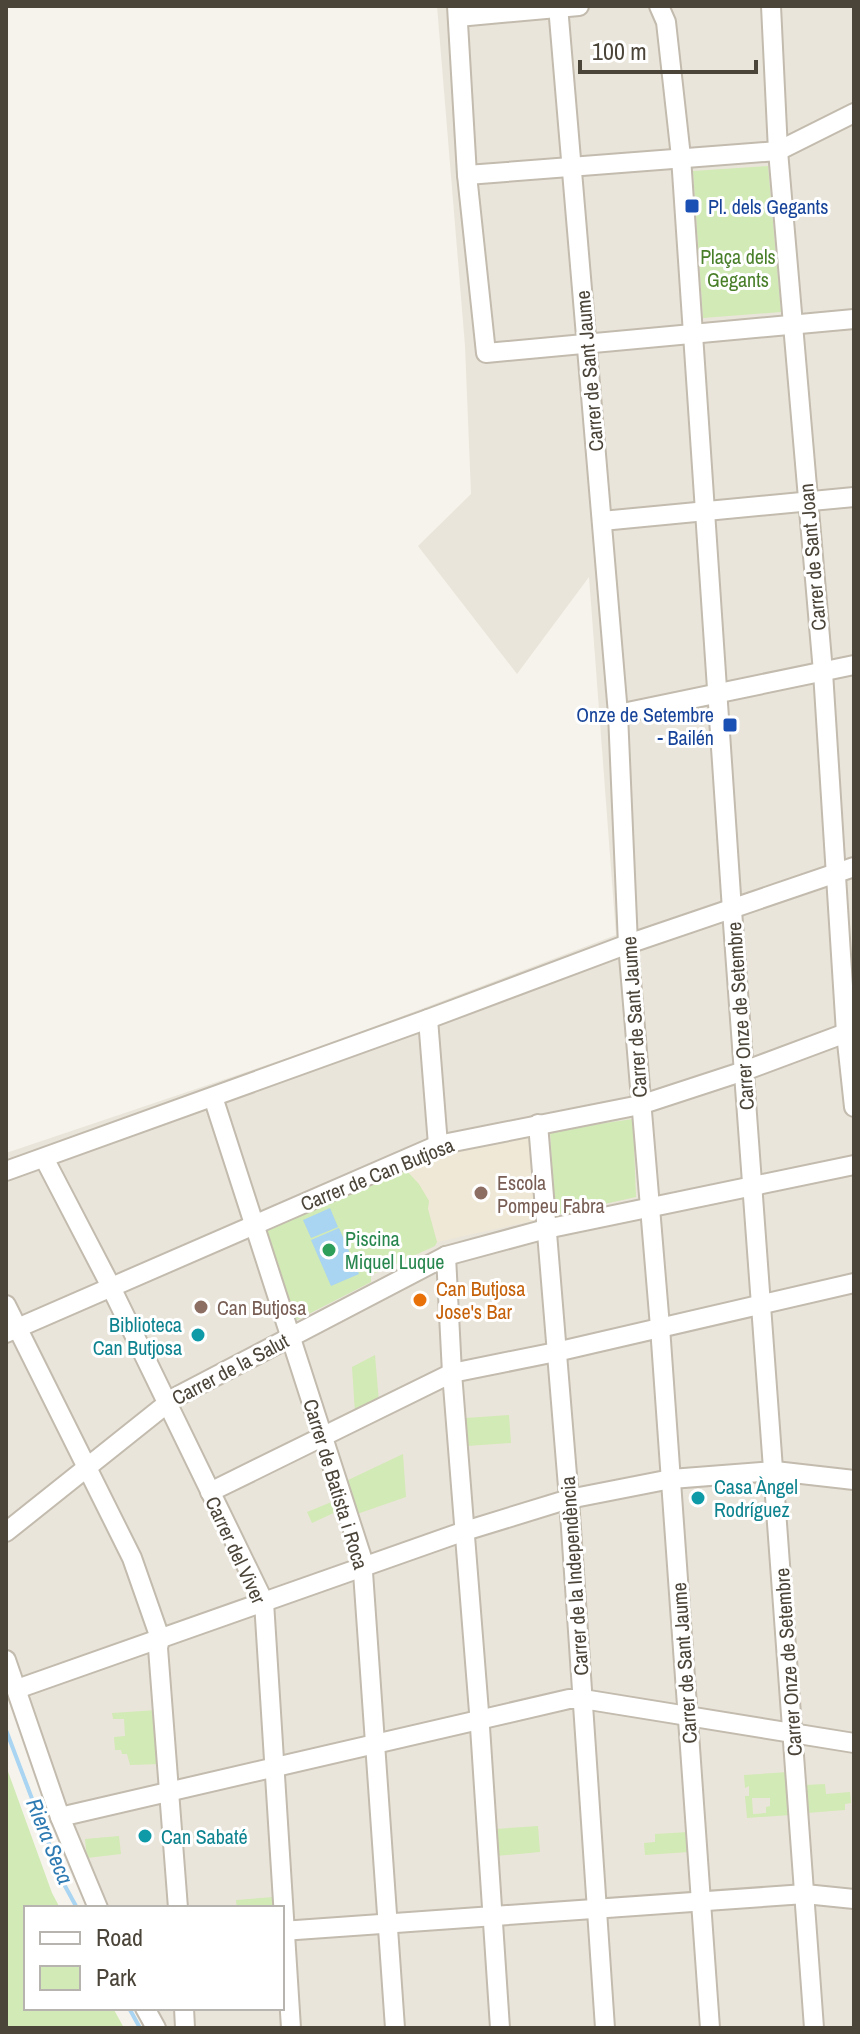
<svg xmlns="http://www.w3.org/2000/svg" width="860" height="2034" font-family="'Archivo Narrow',sans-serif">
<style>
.residential{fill:#eae5da}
.education{fill:#efe8d6}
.green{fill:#d2eab5;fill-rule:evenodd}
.water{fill:#a9d4f2}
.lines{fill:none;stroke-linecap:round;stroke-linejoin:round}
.stream{stroke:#a9d4f2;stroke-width:4}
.minor-casing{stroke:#c2bbae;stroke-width:22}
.minor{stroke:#fff;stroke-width:18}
.transit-dot{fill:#1a4fb4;stroke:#fff;stroke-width:3}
.education-dot{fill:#8d6e63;stroke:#fff;stroke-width:3}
.leisure-dot{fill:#2e9e5b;stroke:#fff;stroke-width:3}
.food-dot{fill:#e8710a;stroke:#fff;stroke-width:3}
.culture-dot{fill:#0f9aa8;stroke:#fff;stroke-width:3}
.labels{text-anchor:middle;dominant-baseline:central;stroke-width:6;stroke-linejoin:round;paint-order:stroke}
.transit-label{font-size:20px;fill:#164399;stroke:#fff;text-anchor:start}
.park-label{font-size:20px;fill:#4a7f2a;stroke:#fff}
.street-label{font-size:20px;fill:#4b4439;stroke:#fff}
.education-label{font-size:20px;fill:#785e54;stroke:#fff;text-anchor:start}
.leisure-label{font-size:20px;fill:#27864d;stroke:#fff;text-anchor:start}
.food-label{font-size:20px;fill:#c56008;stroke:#fff;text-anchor:start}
.culture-label{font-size:20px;fill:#0d838f;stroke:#fff;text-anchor:start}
.water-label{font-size:22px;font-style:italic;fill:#2e7ab2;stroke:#fff}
</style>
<rect width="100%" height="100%" fill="#f6f3ec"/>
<polygon class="residential" points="437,6 854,6 854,2028 148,2028 137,2008 282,2008 282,1908 88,1908 6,1688 6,1153 329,1044 616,935 589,577 517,674 418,546 471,494 465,346"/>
<polygon class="education" points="527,1138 534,1141 540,1216 536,1220 437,1242 428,1209 404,1168 449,1149"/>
<g class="green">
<polygon points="768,166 781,312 703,318 693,171"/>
<polygon points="633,1119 636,1197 555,1215 550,1131"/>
<polygon points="404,1168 419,1184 429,1201 428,1209 437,1242 435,1246 371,1275 371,1282 297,1320 293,1319 266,1233 268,1228"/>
<polygon points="375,1355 379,1402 355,1413 352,1367"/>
<polygon points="509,1415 511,1443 467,1446 465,1418"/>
<polygon points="403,1454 406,1497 357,1514 346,1481"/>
<polygon points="334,1501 338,1511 312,1523 307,1512"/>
<polygon points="157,1710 161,1764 130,1765 127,1754 122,1754 121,1750 115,1750 114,1737 125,1736 124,1719 113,1719 112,1713"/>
<polygon points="6,1766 52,1893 60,1908 26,1908 26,2008 113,2008 124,2028 6,2028"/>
<path d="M788 1772 791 1815 747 1818 745 1796H749V1786L745 1788 744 1775ZM752 1798H770V1806L766 1807V1813L753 1814Z"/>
<polygon points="825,1784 826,1794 850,1792 851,1803 845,1804 845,1810 807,1813 805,1785"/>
<polygon points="538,1826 540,1852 496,1856 495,1829"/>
<polygon points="688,1832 689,1852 645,1855 644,1843 655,1842 655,1834"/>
<polygon points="119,1836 121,1854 87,1858 85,1839"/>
<polygon points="274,1897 275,1908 237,1908 236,1900"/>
</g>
<g class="water">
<polygon points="330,1208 338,1227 311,1238 303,1220"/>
<polygon points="339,1228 359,1274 331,1286 311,1240"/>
</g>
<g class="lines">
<g class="stream">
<polyline points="6,1730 65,1886 77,1908"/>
<polyline points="129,2008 140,2028"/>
</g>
<defs>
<g id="minor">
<polyline points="457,6 467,175 486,353 854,319"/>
<polyline points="558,6 618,714 628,944 660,1327 710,2028"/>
<polyline points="659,6 666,22 681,157 732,910 814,2028"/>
<polyline points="771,6 778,151 823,672 846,1033 854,1107"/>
<polyline points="458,17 579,6"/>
<polyline points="467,175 778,151 854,113"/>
<polyline points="602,521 854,497"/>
<polyline points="618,714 854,665"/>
<polyline points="428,1019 438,1145"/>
<polyline points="213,1097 362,1558 395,2028"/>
<polyline points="538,1124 569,1499 605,2028"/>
<polyline points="44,1158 107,1279 264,1602 291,2028"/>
<polyline points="6,1171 428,1019 628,944 854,867"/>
<polyline points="446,1256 452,1373 479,1712 500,2028"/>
<polyline points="6,1305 132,1558 160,1638 158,1648 178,1908"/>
<polyline points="6,1333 438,1145 640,1105 744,1071 854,1030"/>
<polyline points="210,1492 452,1373 556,1352 854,1283"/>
<polyline points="6,1532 174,1398 446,1256 546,1229 854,1165"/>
<polyline points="6,1660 60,1817 98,1908"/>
<polyline points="17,1689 465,1531 569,1499 671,1479 775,1471 854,1480"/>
<polyline points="60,1817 569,1699 583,1699 854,1743"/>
<polyline points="282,1931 805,1894 854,1899"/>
<polyline points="145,2008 156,2028"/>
<polyline points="184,2008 185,2028"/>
</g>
</defs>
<use href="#minor" class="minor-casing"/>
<use href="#minor" class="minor"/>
</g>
<g class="transit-dot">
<rect x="684" y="198" width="16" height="16" rx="4"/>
<rect x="722" y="717" width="16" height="16" rx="4"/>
</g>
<g class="education-dot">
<circle cx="481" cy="1193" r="8"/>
<circle cx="201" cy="1307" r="8"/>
</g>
<circle class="leisure-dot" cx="329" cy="1250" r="8"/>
<circle class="food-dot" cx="420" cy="1300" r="8"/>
<g class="culture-dot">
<circle cx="198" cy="1335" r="8"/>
<circle cx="698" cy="1498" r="8"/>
<circle cx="145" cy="1836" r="8"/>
</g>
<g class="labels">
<g class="transit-label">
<text x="708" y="206">Pl. dels Gegants</text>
<text x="714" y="714" text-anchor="end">Onze de Setembre<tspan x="714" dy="23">- Bailén</tspan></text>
</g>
<g class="park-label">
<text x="738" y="256">Plaça dels<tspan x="738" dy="23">Gegants</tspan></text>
</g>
<g class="street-label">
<text transform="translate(589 371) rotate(-95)">Carrer de Sant Jaume</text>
<text transform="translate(812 557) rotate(-95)">Carrer de Sant Joan</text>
<text transform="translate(740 1016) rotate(-94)">Carrer Onze de Setembre</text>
<text transform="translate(634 1017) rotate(-94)">Carrer de Sant Jaume</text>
<text transform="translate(377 1174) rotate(-22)">Carrer de Can Butjosa</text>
<text transform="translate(230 1369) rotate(-28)">Carrer de la Salut</text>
<text transform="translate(336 1484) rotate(73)">Carrer de Batista i Roca</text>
<text transform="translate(236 1550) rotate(65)">Carrer del Viver</text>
<text transform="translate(574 1576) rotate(-94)">Carrer de la Independència</text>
<text transform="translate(788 1662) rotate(-94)">Carrer Onze de Setembre</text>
<text transform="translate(684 1663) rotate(-94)">Carrer de Sant Jaume</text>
</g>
<g class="education-label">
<text x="497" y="1182">Escola<tspan x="497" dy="23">Pompeu Fabra</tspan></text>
<text x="217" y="1307">Can Butjosa</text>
</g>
<g class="leisure-label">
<text x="345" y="1238">Piscina<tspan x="345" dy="23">Miquel Luque</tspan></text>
</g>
<g class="food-label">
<text x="436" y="1288">Can Butjosa<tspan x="436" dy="23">Jose's Bar</tspan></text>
</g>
<g class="culture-label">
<text x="182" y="1324" text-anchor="end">Biblioteca<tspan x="182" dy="23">Can Butjosa</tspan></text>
<text x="714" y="1486">Casa Àngel<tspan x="714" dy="23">Rodríguez</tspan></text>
<text x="161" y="1836">Can Sabaté</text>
</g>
<g class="water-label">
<text transform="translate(50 1841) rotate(68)">Riera Seca</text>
</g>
</g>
<rect width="860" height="2034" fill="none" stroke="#4b4439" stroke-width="16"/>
<rect x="24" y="1906" width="260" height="104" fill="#ffffff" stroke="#b7b4b0" stroke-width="2"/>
<rect x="40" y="1932" width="40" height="12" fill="#ffffff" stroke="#b7b4b0" stroke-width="2"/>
<text x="96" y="1946" font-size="24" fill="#4b4439">Road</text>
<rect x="40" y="1966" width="40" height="24" fill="#d2eab5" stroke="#b7b4b0" stroke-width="2"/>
<text x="96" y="1986" font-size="24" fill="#4b4439">Park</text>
<path d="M580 60v12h176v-12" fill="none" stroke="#4b4439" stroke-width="4"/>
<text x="592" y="60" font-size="24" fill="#4b4439" stroke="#ffffff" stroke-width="6" paint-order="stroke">100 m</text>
</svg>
